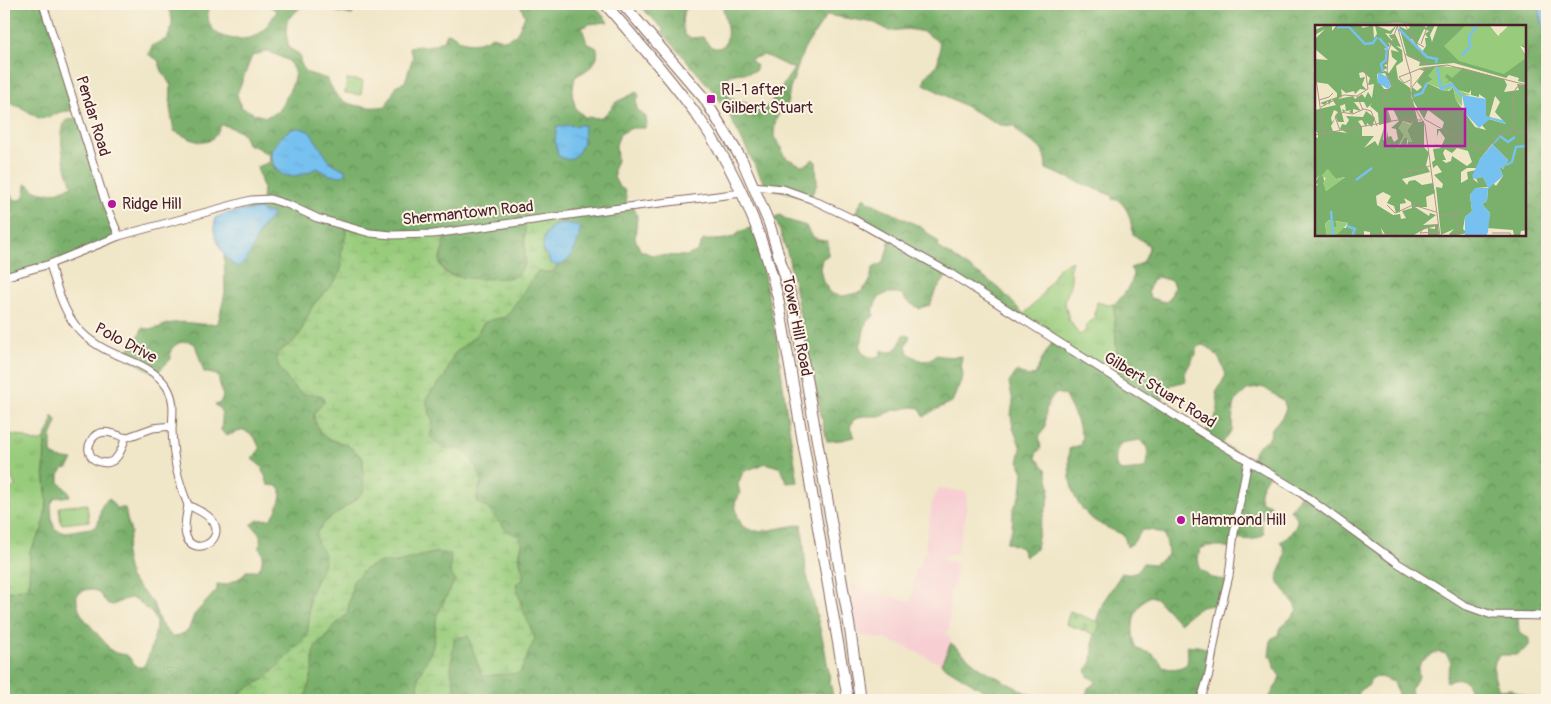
<svg xmlns="http://www.w3.org/2000/svg" width="1551" height="704" font-family="Pangolin,sans-serif">
<style>
.built{fill:#f7cfd3}
.grass{fill:url(#grass-tufts);stroke:#717654}
.forest{fill:url(#forest-crowns);stroke:#62684c;fill-rule:evenodd}
.wetland{fill:url(#wetland-marsh);stroke:#717654}
.cemetery{fill:url(#cemetery-stones);stroke:#717654}
.pitch{fill:#98cc7c;stroke:#717654}
.water{fill:url(#water-ripples);stroke:#60708d}
.lines{fill:none;stroke-linecap:round;stroke-linejoin:round}
.minor-casing{stroke:#846562;stroke-width:9}
.highway-casing{stroke:#846562;stroke-width:12}
.minor{stroke:#fff;stroke-width:7}
.highway{stroke:#fff;stroke-width:10}
.poi-dot{fill:#b5179e;stroke:#fcf5e5;stroke-width:2}
.labels{text-anchor:middle;dominant-baseline:central;stroke-width:4;stroke-linejoin:round;paint-order:stroke}
.poi-label{font-size:16px;fill:#4a1f2b;stroke:#fcf5e5;text-anchor:start}
.street-label{font-size:16px;fill:#4a1f2b;stroke:#fcf5e5}
.inset-river{fill:none;stroke:#76c1ef;stroke-width:2.5}
.inset-road{fill:none;stroke:#ae9689;stroke-width:1}
.view{fill:#b5179e;fill-opacity:0.15;stroke:#b5179e;stroke-width:2.5}
.inset-edge{fill:none;stroke:#4a1f2b;stroke-width:2.5}
</style>
<defs>
<pattern id="grass-tufts" width="24" height="20" patternUnits="userSpaceOnUse" patternTransform="scale(1.25)"><rect width="24" height="20" fill="#98cc7c"/><path d="M3 7l-1-3M5 7V3M7 7l1-3M15 17l-1-3M17 17v-4M19 17l1-3" fill="none" stroke="#84af6b"/></pattern>
<pattern id="forest-crowns" width="20" height="18" patternUnits="userSpaceOnUse" patternTransform="scale(1.25)"><rect width="20" height="18" fill="#7ab06c"/><path d="M2 6a3 3 0 1 1 6 0M12 15a3 3 0 1 1 6 0" fill="none" stroke="#668f59"/></pattern>
<pattern id="wetland-marsh" width="20" height="14" patternUnits="userSpaceOnUse" patternTransform="scale(1.25)"><rect width="20" height="14" fill="#98cc7c"/><path d="M1 5h8M5 5V1M11 12h8M15 12V8" fill="none" stroke="#84af6b"/></pattern>
<pattern id="cemetery-stones" width="16" height="16" patternUnits="userSpaceOnUse" patternTransform="scale(1.25)"><rect width="16" height="16" fill="#98cc7c"/><path d="M2 7V4a2 2 0 0 1 4 0v3zM10 15v-3a2 2 0 0 1 4 0v3z" fill="#84af6b"/></pattern>
<pattern id="water-ripples" width="26" height="14" patternUnits="userSpaceOnUse" patternTransform="scale(1.25)"><rect width="26" height="14" fill="#76c1ef"/><path d="M2 4q2-2 4 0t4 0M15 11q2-2 4 0t4 0" fill="none" stroke="#68a5cd"/></pattern>
</defs>
<rect width="100%" height="100%" fill="#fcf5e5"/>
<filter id="ink" filterUnits="userSpaceOnUse"><feTurbulence type="fractalNoise" baseFrequency=".02" numOctaves="2"/><feDisplacementMap in="SourceGraphic" scale="10" xChannelSelector="R" yChannelSelector="G"/><feConvolveMatrix kernelMatrix="1 2 1 2 8 2 1 2 1" color-interpolation-filters="sRGB"/></filter>
<filter id="wash" filterUnits="userSpaceOnUse"><feTurbulence type="fractalNoise" baseFrequency=".0096" numOctaves="4" result="noise"/><feDisplacementMap in="SourceGraphic" scale="20" xChannelSelector="R" yChannelSelector="G"/><feGaussianBlur stdDeviation="1.12" result="paint"/><feColorMatrix in="noise" values="0 0 0 0 0 0 0 0 0 0 0 0 0 0 0 0 0 1.4 0 .05"/><feComposite in="paint" operator="in"/></filter>
<g filter="url(#wash)">
<rect width="100%" height="100%" fill="#f0e6c8"/>
<polygon class="built" points="939,488 967,492 966,516 956,554 945,555 942,559 953,562 956,566 955,584 950,589 949,629 945,633 950,637 951,643 941,664 908,648 887,640 860,635 854,621 854,603 851,583 853,582 862,588 911,602 915,569 920,566 923,556 928,552 925,548 932,502"/>
<g class="grass">
<path d="M1072 261 1070 268C1073 278 1070 291 1064 301L1069 319 1079 335 1085 332 1086 325 1094 319 1097 302 1108 305 1114 304 1118 378 1037 329 1024 314 1039 299 1059 267Z"/>
<polygon points="4,433 22,436 34,442 45,440 44,470 47,501 43,530 30,551 29,587 4,593 4,493 8,492 15,486 4,456"/>
</g>
<g class="forest">
<path d="M4 4H49L44 5 77 110 60 112 49 117 40 119 24 109 9 103 4 85V31L9 28C12 20 15 10 4 7Z"/>
<path d="M166 4H215L208 7C208 15 207 22 213 29 221 41 249 42 260 33 267 28 272 18 277 11L266 4H356L352 15 330 10 325 5 301 7 287 20 286 33 289 48 300 55V61L305 72 327 79C330 84 333 91 337 96 346 107 373 109 386 106L397 85 405 82 413 57 409 47 433 45 444 40 447 33 454 35C462 46 482 44 492 36L505 40 516 35 525 16 520 4H593L608 22 589 24 582 28 587 43 597 48C600 64 587 70 575 77L572 94 576 109 585 117 600 118 607 113 616 102 637 92 639 96 636 102 637 109 646 117 647 125 645 128H632L620 134 616 145 617 160 614 168V177L619 187 625 190 627 205 634 207 637 217 635 238 640 250 652 255 687 256 698 251 703 240C716 240 732 241 741 231L754 227 777 340 787 415 798 482 787 483 781 468 766 463 743 472 738 484 740 494 735 503 737 514 742 526 753 531 770 530 802 524 806 571 824 645 833 697 829 698 820 693 794 694 790 699 787 700H457L451 669 453 639 468 636 482 675 522 608 516 584 523 579C524 565 516 561 522 545 516 532 513 537 504 529 494 519 489 510 477 502V495L481 484 463 450 442 448 430 436 433 423 427 404V397L445 376 454 354 474 337 484 323 491 320 504 317 508 314 537 272H552L524 234 525 264 519 274C516 275 512 277 508 278 495 280 454 281 445 271 438 265 440 257 443 249L414 234 347 228 345 240 341 251 342 266 339 275 330 287 313 305 300 334 291 344 282 349 303 394H319L323 396 324 402 314 413V419L321 434 328 439 346 444 363 458 364 487 363 492 355 500 325 522 316 539 323 552 325 560 322 569 309 597V620L307 637 265 679 244 690 235 700H4V593L29 587 30 551 42 530 47 501 44 470 45 438 51 426 52 415 57 422 51 436V453L57 458 73 460 68 468 63 469 59 475V482L68 491 70 496 55 498 51 504 52 521 55 529 62 532H66L96 527C103 515 96 508 109 498L116 508H125L127 519 131 532 125 554 130 578 153 603 160 623 173 638 188 631 194 615 217 590V584L226 585 243 576 246 571H255L261 567 263 554 259 547C263 538 259 530 251 525L258 520 271 519C277 511 282 499 281 489L277 486 268 485 262 467 252 459 260 449 255 438 244 430 226 436 221 430C222 420 225 411 215 405L220 403 223 397 218 376C213 373 209 374 204 372L195 344C188 339 175 342 171 350 170 352 171 357 171 359L156 374 126 357 131 344 140 334 142 328C159 331 160 325 173 323 188 320 202 327 218 323L225 293 224 253 232 264 250 253 262 227 273 215 272 213C260 212 257 210 244 212L249 206 262 203 263 188 257 167 270 162 269 155 256 147 247 144 243 133 227 126 221 125C210 154 192 139 174 131L170 108 171 86 162 71 158 60 148 54 153 45 167 39C174 24 174 20 166 4ZM268 51 289 61 295 73 292 85 279 111 266 117 255 114 241 107 237 94 252 56ZM271 151 326 158 330 162 345 170 330 175 317 168 277 172 271 162ZM89 589 97 591 108 604 113 605C118 603 126 598 131 598 136 598 141 603 144 607 148 610 153 613 155 618 159 628 149 659 143 667H137L127 655C122 654 116 654 112 651 107 647 104 640 99 636 89 623 75 613 77 595L83 591Z"/>
<path d="M638 4H699L697 6 685 9C681 18 682 26 685 35L691 38 703 37C707 42 710 49 718 48 735 45 724 14 722 4H1538L1547 42V615L1518 616 1519 633 1530 639C1530 650 1523 649 1517 655H1501L1496 659C1492 669 1494 681 1500 690L1511 689 1515 692 1536 699V700H1468C1469 696 1471 691 1469 687 1466 677 1453 677 1447 682L1446 679 1451 662 1446 654 1438 652 1421 661 1418 670 1419 676 1411 689 1413 700H1400L1394 682 1380 677 1372 678 1368 686 1361 689 1358 695V700H1268L1278 682 1280 676 1274 668 1273 659 1269 656 1271 639 1278 635 1279 630 1298 610 1277 579C1281 567 1290 553 1280 542 1291 534 1306 521 1290 510L1301 494 1269 474C1264 483 1256 492 1262 502L1270 505 1271 508 1261 521 1264 534C1253 542 1247 540 1234 537L1231 548C1220 547 1211 543 1200 549L1198 559 1200 570 1207 573 1209 577 1227 581 1220 606C1200 603 1195 611 1179 623L1156 598 1150 596C1132 608 1129 629 1137 649L1153 654 1154 656 1159 660 1163 667C1171 670 1180 669 1187 664L1188 656 1187 646H1198L1212 650 1199 700H1089L1086 695 1088 688 1097 682 1088 676 1086 670 1092 662 1094 627 1103 602 1122 573C1133 576 1137 573 1143 563L1154 564 1168 555 1167 544 1164 534 1150 530H1142L1133 543 1127 547 1124 535C1115 531 1104 527 1095 521 1069 501 1069 480 1069 449L1080 445 1082 437 1077 420 1065 396 1058 393C1044 400 1046 415 1045 429 1038 435 1039 439 1041 448L1036 454V458L1046 469 1050 488 1048 503 1040 525 1036 549 1025 557 1021 548 1006 542 1012 530 1013 510 1021 493 1023 472 1020 466 1019 458 1021 448 1013 428 1011 415 1013 402 1009 383 1017 371 1028 377 1035 375 1042 359 1054 340 1118 378 1114 304C1120 301 1133 283 1133 276 1133 272 1132 271 1130 268 1140 266 1148 257 1149 246L1133 234C1130 218 1130 210 1117 199L1113 200V196L1046 169C1046 138 1026 147 1014 126L1000 125 924 84C926 71 928 76 935 67 940 60 940 50 939 42L924 32 908 29 889 31 875 23 827 15 804 49 790 89 787 104 788 106C775 114 775 122 774 137L782 148 783 154 788 159 801 165 807 164 813 159 816 162 817 184 810 198 766 187 729 115 712 90 662 32 663 29ZM1316 26H1525V235H1316ZM764 55 794 69 769 105 763 109 730 98 725 87 729 76C737 72 746 74 755 71L757 66 750 59ZM1158 277 1172 281 1174 287 1170 299 1165 302 1150 298 1148 292 1152 280ZM1201 345C1215 347 1222 363 1226 375L1216 393C1222 412 1215 417 1205 433L1160 404 1171 385 1186 381 1185 373 1193 358 1196 355V350ZM1263 387 1284 401 1286 409 1282 417 1272 428 1270 437 1257 447 1250 461 1222 444 1232 430 1233 408 1237 399 1247 390ZM1140 440C1150 446 1150 460 1144 469L1122 471 1117 468C1114 459 1116 451 1121 443Z"/>
<path d="M79 117 117 241 83 256 4 279V228L7 227 12 215 4 190V176H6L10 194 16 200H21L24 196 26 183C30 185 33 189 36 191 49 197 60 190 72 186 65 166 57 141 65 121Z"/>
<path d="M864 197 868 201 921 227 939 243 938 247 998 287 1035 326 949 273 935 292 930 305 923 307 920 309 905 300 903 295C887 288 871 298 874 316 860 327 866 333 860 346 862 356 872 360 881 355V350C884 351 887 352 890 352 897 351 902 340 904 334L910 336 906 346 908 353C921 361 924 365 936 355 944 357 954 357 962 356L961 363 963 376 952 402 931 412 924 417 920 408 912 407 891 411 883 416H863L853 420 850 428 855 437 841 440 827 441 808 356 788 255 775 217 780 215 787 220 806 226C810 236 816 241 828 241V255L822 259 820 269 823 282 826 285 828 291 835 295 844 296 861 292 869 283 873 268 884 262 890 239 852 218Z"/>
<polygon points="437,552 452,554 450,573 455,580 437,615 433,647 418,678 419,700 304,700 306,695 313,669 313,653 317,644 325,639 331,629 347,614 353,581 365,569 381,562 397,562"/>
<polygon points="951,643 978,666 1005,682 1041,700 1002,700 986,692 941,664"/>
</g>
<path class="wetland" d="M548 218 562 221V223L554 224 543 252 549 258 550 263 557 265 556 269 552 272H537L508 314 504 317 491 320 484 323 474 337 454 354 445 376 427 397V404L433 423 430 436 442 448 463 450 471 457 482 479 477 495V502L487 508 506 530 518 536 521 540 522 545 519 553 520 562 523 573V579L516 584 522 608 535 638 520 673 482 676 468 636 454 639 451 669 457 700H419L418 678 433 647 437 615 455 580 450 573 451 554 437 552 397 562H381L365 569 353 581 347 614 331 629 325 639 317 644 313 653V669L306 695 303 700H235L244 690 265 679 307 637 309 620V597L322 569 325 560 323 552 316 539 317 532 325 522 355 500 363 492 364 487 363 458 346 444 328 439 321 434 314 419V413L324 402 323 396C316 393 310 395 304 394 295 392 279 369 277 361 276 359 277 355 277 353L291 344 300 334 313 305 330 287 339 275 342 266 341 251 345 240 347 228 359 231 444 233 443 249 440 257V265L445 273 452 276 478 279 509 278 519 274 525 264V222Z"/>
<polygon class="cemetery" points="1070,611 1100,623 1096,635 1066,624"/>
<g class="pitch">
<polygon points="347,79 363,81 361,95 345,93"/>
<polygon points="87,504 89,521 61,524 59,507"/>
</g>
<g class="water">
<polygon points="1538,4 1547,4 1547,42 1539,7"/>
<path d="M584 125C583 141 584 151 569 160L558 156 555 141 557 126Z"/>
<path d="M301 128 310 132 330 162 345 170 346 173 343 176 330 175 317 168C295 179 273 183 271 151 281 138 284 129 301 128Z"/>
<path d="M259 209 264 212 272 213 273 215C270 219 265 223 262 227 254 240 252 261 237 267 226 261 216 243 214 230 214 227 215 222 215 218L227 213Z"/>
<path d="M562 223 576 225 580 227C581 241 568 274 550 263L549 258 543 251C543 237 546 226 562 223Z"/>
</g>
</g>
<g filter="url(#ink)">
<g class="lines">
<defs>
<g id="minor">
<polyline points="43,4 88,147 106,205 119,236"/>
<polyline points="753,186 783,189 811,199 855,220 948,272 1204,434 1297,490 1396,562 1464,605 1492,615 1547,616"/>
<path d="M50 264C63 310 72 338 120 356 137 363 157 371 167 387 175 400 173 413 172 427 172 436 173 445 174 454 176 472 181 488 188 505"/>
<polyline points="4,277 50,264 119,236 251,200 270,199 289,205 317,218 370,233 392,235 433,234 612,209 742,193"/>
<path d="M125 438C122 450 116 467 100 462 96 461 93 459 91 456 88 451 88 446 91 441 98 427 114 433 125 438L153 428 172 426"/>
<path d="M188 505C197 510 209 514 214 523 224 542 193 557 186 536 183 527 187 514 188 505Z"/>
<polyline points="1201,699 1209,674 1219,617 1229,576 1234,533 1248,461"/>
</g>
<g id="highway">
<path d="M605 4C638 42 672 80 701 121 738 175 763 235 778 298L848 700"/>
<polyline points="623,4 704,98 742,160 769,223 793,303 850,629 860,700"/>
</g>
</defs>
<use href="#minor" class="minor-casing"/>
<use href="#highway" class="highway-casing"/>
<use href="#minor" class="minor"/>
<use href="#highway" class="highway"/>
</g>
</g>
<g class="poi-dot">
<rect x="706" y="94" width="10" height="10" rx="2.5"/>
<circle cx="112" cy="204" r="5"/>
<circle cx="1181" cy="520" r="5"/>
</g>
<g class="labels">
<g class="poi-label">
<text x="721" y="90">RI-1 after<tspan x="721" dy="18">Gilbert Stuart</tspan></text>
<text x="122" y="204">Ridge Hill</text>
<text x="1191" y="520">Hammond Hill</text>
</g>
<g class="street-label">
<text transform="translate(93 116) rotate(73)">Pendar Road</text>
<text transform="translate(468 213) rotate(-6)">Shermantown Road</text>
<text transform="translate(797 326) rotate(79)">Tower Hill Road</text>
<text transform="translate(126 343) rotate(28)">Polo Drive</text>
<text transform="translate(1160 390) rotate(32)">Gilbert Stuart Road</text>
</g>
</g>
<g transform="translate(1315 25)">
<rect width="211" height="211" fill="#f0e6c8"/>
<path d="M11 0H17V6L21 1 17 0H45L48 3 58 0 59 13 62 9 60 0 75 6 82 0 76 9 70 8 77 16 79 13 76 14 74 10 80 9 86 22 81 21 87 25 88 36 81 41 83 54 95 63 103 97 109 96V122L114 128 111 140 115 147 87 154 92 160 94 156 100 155 107 160 118 158 120 168 111 172 112 182H100L114 191 115 188 121 190 108 200 123 199 124 211 113 210V203L120 204V201L109 204 99 210 102 211H71L66 203 68 211H55V207L49 206V211H18L26 203H31L33 198 21 196 22 201 19 203V197L14 195 10 199 12 211H0V161L3 160 0 157 5 150 0 155V112L3 113V109L1 106 0 110V85L21 80 17 74 14 80 13 76 10 80 5 78 22 72V68L13 59 0 57V34L13 35 0 24V14L10 4 0 10V5ZM73 17 84 27 76 25 77 32 82 36 74 48 68 45 73 43 69 40 73 39 74 26 69 24 75 21ZM48 47 55 53 53 60 59 59 57 73 53 67 50 73 47 69 40 74 38 71 23 74 27 71 26 64 31 68 39 66 40 69 45 64 52 65 47 60 50 52 45 53 44 48ZM70 48 76 61 73 64H69L62 54V49ZM39 77H49L52 83 57 78 55 81 63 88 64 100 76 97 72 85 78 84 84 96 76 103 81 104 83 114 79 117 76 111 73 112V106L71 115H68L69 103 63 121 60 116 49 123 59 111H47V102L43 96 47 95 51 102 52 98 57 102 60 93 51 86 48 92 31 91 34 95 31 100 27 99 25 104 32 108 18 106 16 101 20 94 17 97 16 93 19 85 23 87 20 91 23 97H29L25 81 30 79 31 86 27 84 28 87 36 85 34 87 38 89V84L46 86ZM88 96 97 99 92 105 97 117H93V122L92 116 93 113H89L82 125 89 110 84 103ZM12 145 21 154 30 152 11 166 8 150ZM68 167 76 171 72 178 79 181 81 188 85 187V179L91 178 89 173 96 177 97 183 87 186 91 193 86 194 85 189 78 190 62 180 61 171ZM92 0H109L111 3 113 1 120 0 115 10 117 17 123 0H174L186 15 185 8 208 13 210 23 204 20 211 31V58L203 56 204 53 194 50 191 53 139 38 104 41 105 37 92 31 90 23 84 1 92 5 95 2ZM109 4 114 6 110 9 113 13H110L111 21 107 27 93 14H97L105 25 102 19ZM123 41 148 43 189 54 192 60 189 67 204 65 202 59 211 60 212 205 206 206 205 211H199L198 205 172 203 175 188 167 179 172 176 173 164 178 158 181 161 188 151 184 141 188 144 193 135 177 119 165 134 162 143H152L146 147V158L153 154 152 147 162 145 158 154 163 158 161 153 168 152 173 162 161 163 155 170 157 186 150 192 148 204 152 208 136 211 134 209 139 204 126 210 121 162 127 163 128 159 119 150 127 147 122 140 118 143 117 137 120 135 118 124 126 123 119 118 126 122 130 113 124 105 122 112V104H127L129 97 113 85 109 94 96 72 97 62 102 66 107 62 102 57 109 46 104 44ZM121 47 128 61 135 56 143 65 154 68 156 65V70L164 72V69L171 74V91L174 93 180 71 185 77 180 87 191 99 174 94 167 100 171 105 160 102 141 75 138 62 134 66 127 65 112 58 122 52 118 48ZM142 123 153 126 157 137 152 141 137 131 136 136 131 138 127 135H131L128 128 130 124 137 128Z" fill="#7ab06c" fill-rule="evenodd"/>
<path d="M120 53 128 61 135 56 143 65 156 70 147 71V81L141 75 138 62 132 66 112 58ZM88 96 94 99 99 96 92 105 97 117H93V122V113H89L81 125 89 110 84 103ZM13 144 21 154 31 152 11 166 8 158 11 153 6 151ZM14 195 19 197V203L22 201 20 196 33 198 23 209 12 211 10 199Z" fill="#98cc7c"/>
<path d="M151 0H173L183 11 194 0H211V20L205 21 211 33 189 49 144 36 129 21ZM120 42H137L147 44 137 53 132 49 130 52 134 55 127 63 113 51Z" fill="#98cc7c"/>
<path d="M63 47 72 52 76 60 73 64 62 57ZM147 70 171 74V91L187 95 190 97 191 99 175 94 164 103 151 89ZM186 109 184 114 178 120 193 135 188 144 184 141 188 151 173 164 172 176 167 179 175 188 173 207 171 211H150V192L157 186 155 170 160 163H173L168 152 159 154 157 151 165 134Z" fill="#76c1ef"/>
<path class="inset-river" d="M22 2H34L50 19 58 18 62 12M84 4 112 32 122 34 121 38M64 13 72 22 71 35 66 39 68 47M147 30 155 22 154 12 162 0M122 42 126 64 137 59 146 71M99 71 107 68 112 58M185 111 193 117 200 112M191 140 197 137 201 122 212 121M41 155 57 143M16 186 18 211M32 201 40 204 37 211"/>
<path class="inset-road" d="M82 0 96 52V76L110 100 125 211M90 0 100 17 109 22M106 19 113 0M90 29 113 40M0 47 9 109M95 55 89 58 84 52 107 43 132 40 212 60M97 62 113 42M42 71 53 64 50 43V45M42 71 48 85M4 75 14 72 18 68M6 82 29 70 42 71M109 94 163 124 173 122 185 109 199 103M76 96 68 72 78 60 72 50 73 27 82 2M199 103 198 69 202 62 209 60M199 103 201 107 212 106M25 105 20 92 25 87 38 89 49 84 56 86 62 101M0 110 83 95H106M87 147 109 144 116 140M72 180 80 188 98 180 121 187M139 189 145 211M124 191 146 188M105 208 108 204 123 200M105 208 124 207M177 208H195L196 211M64 209 94 211"/>
<path class="view" d="M70 84H150V121H70Z"/>
<rect width="211" height="211" class="inset-edge"/>
</g>
<rect width="1551" height="704" fill="none" stroke="#fcf5e5" stroke-width="20"/>
</svg>
